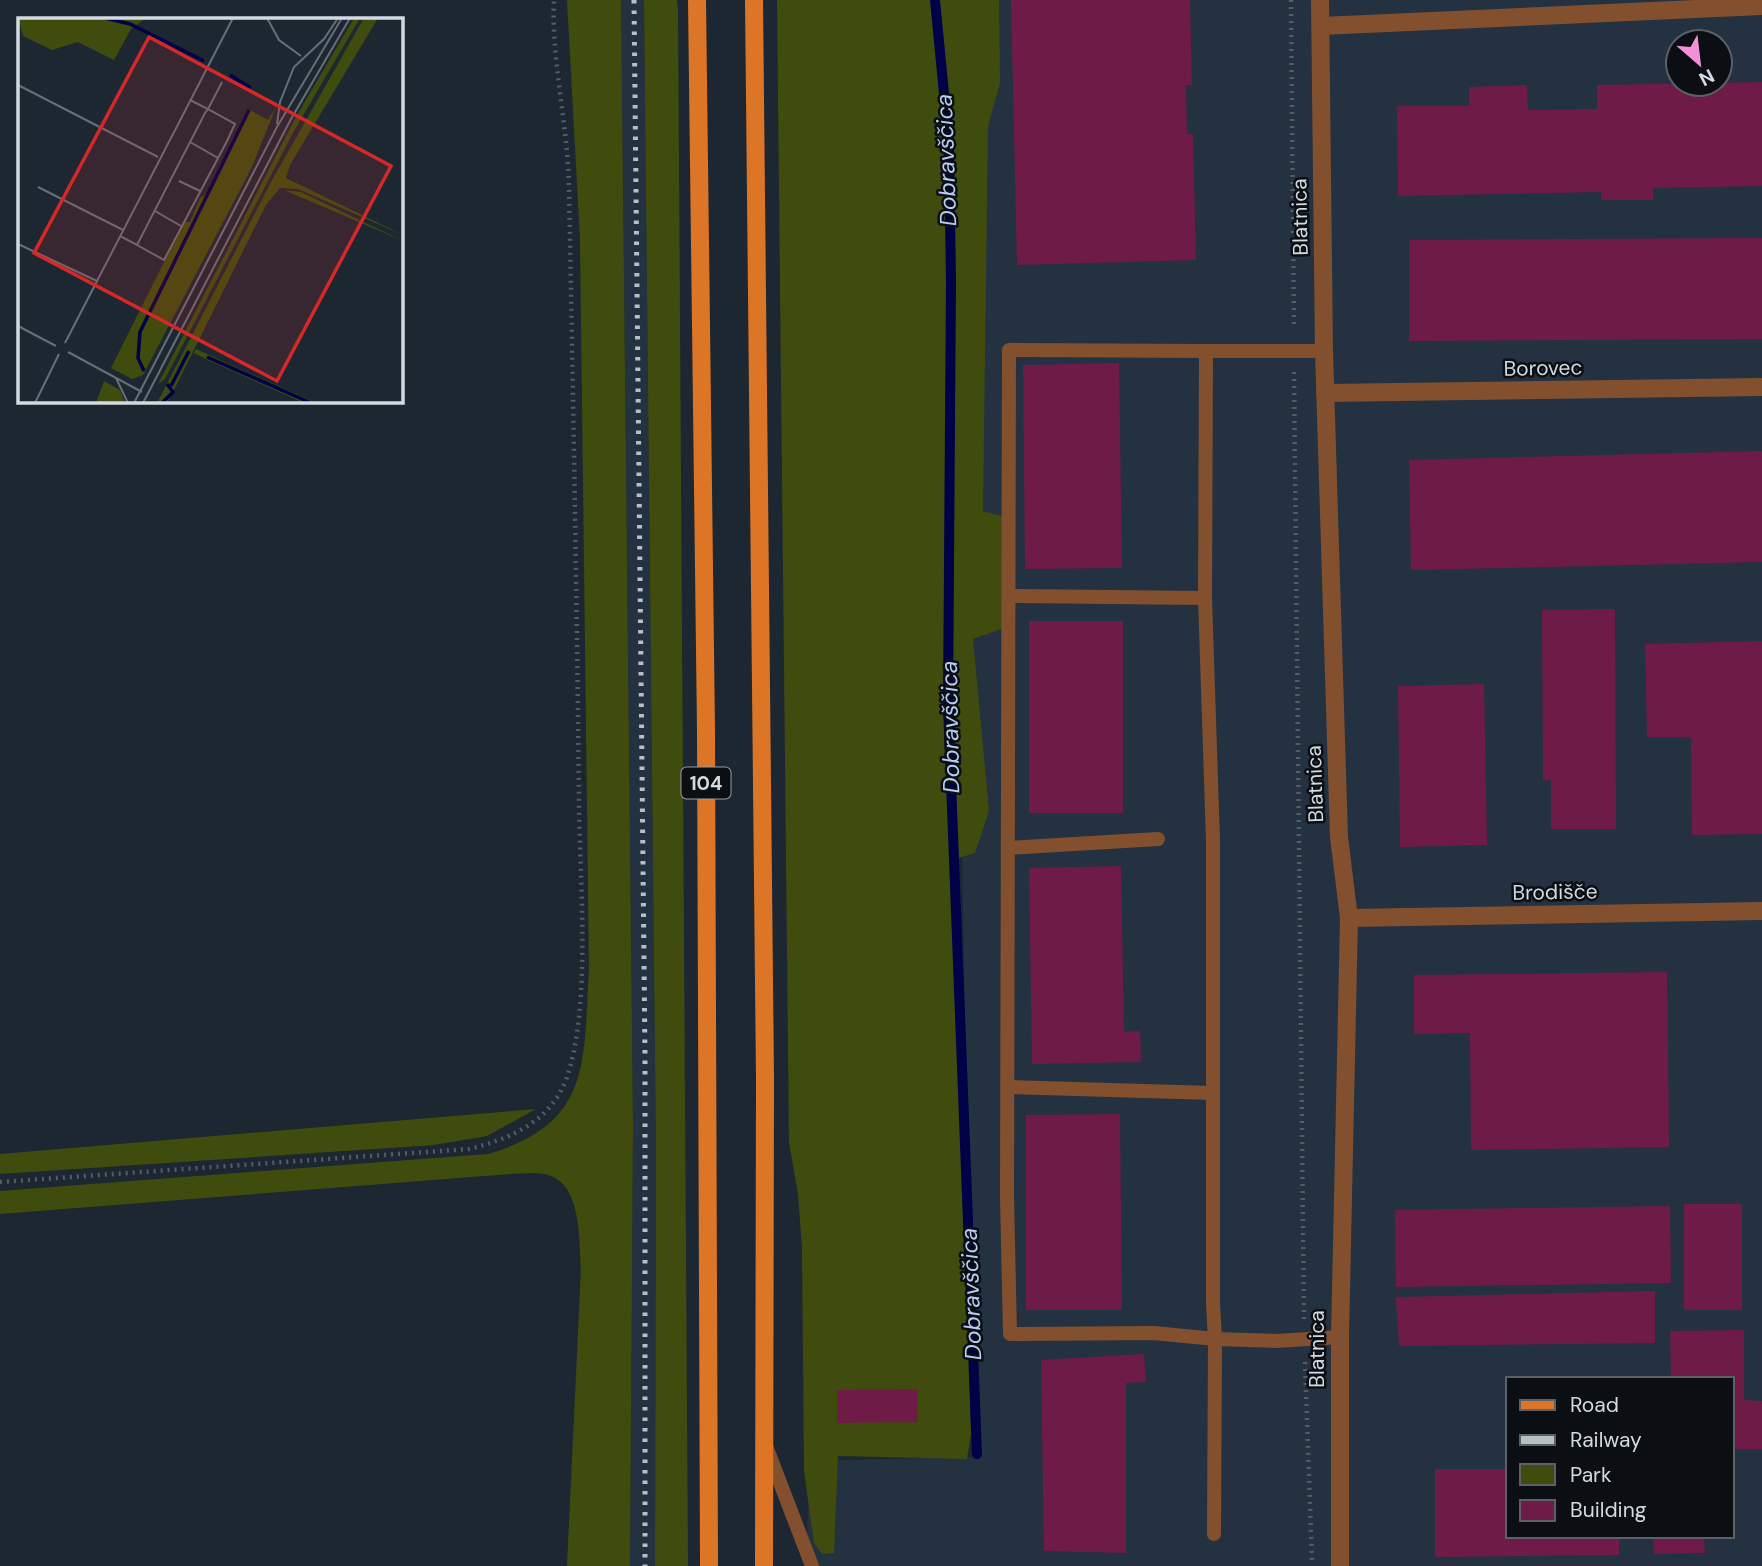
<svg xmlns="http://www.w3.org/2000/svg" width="1762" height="1566" font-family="'DM Sans',sans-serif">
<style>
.built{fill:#233141;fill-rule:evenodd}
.green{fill:#404c0e}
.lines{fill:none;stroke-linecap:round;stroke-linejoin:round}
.stream{stroke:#000146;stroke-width:10}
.building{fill:#6e1c47}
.path{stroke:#545d67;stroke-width:4.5;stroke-dasharray:2 5;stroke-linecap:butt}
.lane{stroke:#82502f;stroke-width:14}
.street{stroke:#82502f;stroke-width:18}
.primary{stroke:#dd7527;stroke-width:18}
.rail{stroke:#b8c0c7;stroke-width:5;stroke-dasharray:3.5 7;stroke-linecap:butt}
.labels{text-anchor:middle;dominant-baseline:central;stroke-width:5;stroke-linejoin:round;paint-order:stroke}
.shield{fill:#0b0f14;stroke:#979da4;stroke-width:2}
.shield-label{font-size:19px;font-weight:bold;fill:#d3dae1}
.street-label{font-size:21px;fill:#d3dae1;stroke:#0b0f14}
.water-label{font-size:23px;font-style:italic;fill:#b8cdf5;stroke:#0b0f14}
.inset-river{fill:none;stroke:#000146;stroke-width:3.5}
.inset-road{fill:none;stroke:#666f78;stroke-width:2}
.view{fill:#d62828;fill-opacity:0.15;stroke:#d62828;stroke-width:3.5}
.inset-edge{fill:none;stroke:#d3dae1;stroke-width:3.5}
</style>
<rect width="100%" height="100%" fill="#1d2732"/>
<g class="built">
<polygon points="621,0 644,0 656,1153 655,1566 630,1566 633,1126"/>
<path d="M957 0H1762V1566H806L810 1461 973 1457 949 145ZM1678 42H1720V84H1678ZM1508 1379H1732V1536H1508Z"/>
</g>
<g class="green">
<path d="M567 0H621L633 1126 630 1566H567L581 1268C579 1239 582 1180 544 1174 533 1172 521 1174 511 1174L0 1214V1191L488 1154C593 1123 583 1062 589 969L580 239Z"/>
<polygon points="644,0 677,0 678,10 688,1566 655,1566 656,1153"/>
<polygon points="777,0 999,0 1000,83 988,126 983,511 1005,517 1007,627 973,639 989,811 975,853 955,859 971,1434 967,1459 838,1456 834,1553 822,1554 814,1543 804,1471 802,1248 798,1194 789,1142"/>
<polygon points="536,1109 487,1136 434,1145 0,1174 0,1154"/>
</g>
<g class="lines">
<polyline class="stream" points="935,0 949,145 951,281 948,705 977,1454"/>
</g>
<g class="building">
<polygon points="1011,0 1190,0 1192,85 1186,85 1187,134 1193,134 1196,260 1017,265"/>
<polygon points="1762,82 1762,186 1653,188 1653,200 1601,200 1601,192 1398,196 1397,106 1469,106 1469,87 1527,85 1528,110 1597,109 1597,85"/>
<polygon points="1762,238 1762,339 1409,341 1409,240"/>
<polygon points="1119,363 1122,568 1025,569 1023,365"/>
<polygon points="1762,451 1762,562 1411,570 1409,460"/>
<polygon points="1615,609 1616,829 1551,829 1551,780 1543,781 1542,610"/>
<rect x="1029" y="621" width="94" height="192"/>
<polygon points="1762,641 1762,834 1692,835 1691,737 1647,737 1645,644"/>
<polygon points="1484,684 1487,845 1400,847 1398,686"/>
<polygon points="1121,866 1124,1032 1140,1031 1141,1062 1032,1064 1029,868"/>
<polygon points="1667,972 1669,1147 1471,1150 1470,1033 1414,1034 1414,975"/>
<polygon points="1120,1114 1122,1310 1026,1310 1026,1115"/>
<rect x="1684" y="1204" width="58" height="106"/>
<polygon points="1670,1206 1671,1283 1396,1287 1395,1210"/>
<polygon points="1655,1291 1655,1343 1399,1346 1396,1297"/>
<polygon points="1744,1330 1744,1400 1762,1401 1762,1449 1732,1449 1732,1379 1671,1379 1670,1331"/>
<polygon points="1144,1354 1146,1382 1126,1383 1126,1553 1044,1551 1041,1360"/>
<polygon points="917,1389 918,1422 837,1423 837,1390"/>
<polygon points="1435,1469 1508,1469 1508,1536 1619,1536 1619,1555 1435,1557"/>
<polygon points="1653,1536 1704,1536 1705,1553 1654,1554"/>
</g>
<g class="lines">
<g class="path">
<polyline points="1291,0 1294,328"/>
<polyline points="1294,372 1304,1319"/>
<path d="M0 1182 469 1149C510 1139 552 1121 567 1077 591 1006 580 883 579 806 577 600 573 393 569 187 568 126 551 59 554 0"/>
<polyline points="1305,1362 1312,1560"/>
</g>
<g class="lane">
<polyline points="1206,351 1009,350 1007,1197 1010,1334 1154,1333 1215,1339 1214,1534"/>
<polyline points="1324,351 1206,351 1205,598 1213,840 1213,1304 1215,1339 1276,1341 1340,1337"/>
<polyline points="1010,596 1205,598"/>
<polyline points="1009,848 1158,839"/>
<polyline points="1008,1087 1213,1093"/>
<polyline points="766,1446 812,1566"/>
</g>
<g class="street">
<polyline points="1320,0 1324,351 1339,837 1349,918 1340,1337 1340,1566"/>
<polyline points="1321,26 1762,6"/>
<polyline points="1325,393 1762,387"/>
<polyline points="1349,918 1762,911"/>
</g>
<g class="primary">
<polyline points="697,0 706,731 709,1566"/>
<polyline points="754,0 765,1079 764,1566"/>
</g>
<polyline class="rail" points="634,0 645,1057 645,1566"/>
</g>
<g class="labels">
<rect class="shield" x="681.5" y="767.5" width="49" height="31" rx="5"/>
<g class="shield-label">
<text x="706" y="783">104</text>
</g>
<g class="street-label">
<text transform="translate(1300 217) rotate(-91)">Blatnica</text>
<text transform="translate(1543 368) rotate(-1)">Borovec</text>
<text transform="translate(1315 784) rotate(-92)">Blatnica</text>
<text transform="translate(1555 892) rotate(-1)">Brodišče</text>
<text transform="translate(1317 1349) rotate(-90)">Blatnica</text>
</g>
<g class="water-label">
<text transform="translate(946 160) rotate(-92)">Dobravščica</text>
<text transform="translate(950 727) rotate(-91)">Dobravščica</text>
<text transform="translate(971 1294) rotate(-92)">Dobravščica</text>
</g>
</g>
<g transform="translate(18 18)">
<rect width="385" height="385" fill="#1d2732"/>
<path d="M0 0H128L113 11 96 42 60 24 34 32 5 18ZM336 0H342L276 113 147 361 140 366 279 97ZM346 0H360L272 147 268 160 385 217 280 171 262 170 248 187 155 374 149 385H139L254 162ZM258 89 234 149 125 357 114 361 93 350 166 204H172L182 180 190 175 230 95 232 92 250 102ZM266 172 283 174 385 223 334 201ZM178 331 215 348 298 385H286L192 343 176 335ZM86 363 102 372 107 385H78Z" fill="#404c0e"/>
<path class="inset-river" d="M87 0 112 6 186 43M212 57 233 70M189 339 293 385M126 353 120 340 122 314 231 92M153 368 171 333M144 385 155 374 149 366"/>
<path class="inset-road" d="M249 0 261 22 283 38M0 67 140 139M259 106 262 84 276 49 306 21 320 0M172 124 200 140M161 163 182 173M20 169 105 212M137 193 163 208M102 218 119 227 187 95 190 91 172 82M0 226 79 263M119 227 146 242 208 125 217 106 190 91 204 64M0 308 38 328M47 325 215 0M50 334 124 374M98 360 110 385M17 385 41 336M116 385 259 109 324 0M125 385 273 101 332 0"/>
<path class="view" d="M131 19 373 148 259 363 16 235Z"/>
<rect width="385" height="385" class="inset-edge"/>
</g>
<rect x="1506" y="1377" width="228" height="161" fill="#0b0f14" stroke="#5b6066" stroke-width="2"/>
<rect x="1520" y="1400" width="35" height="10" fill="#dd7527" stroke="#5b6066" stroke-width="2"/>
<text x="1570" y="1412" font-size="21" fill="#d3dae1">Road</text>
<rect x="1520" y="1435" width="35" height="10" fill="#b8c0c7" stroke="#5b6066" stroke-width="2"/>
<text x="1570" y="1447" font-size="21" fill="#d3dae1">Railway</text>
<rect x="1520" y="1464" width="35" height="21" fill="#404c0e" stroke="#5b6066" stroke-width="2"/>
<text x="1570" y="1482" font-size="21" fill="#d3dae1">Park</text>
<rect x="1520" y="1500" width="35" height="21" fill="#6e1c47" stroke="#5b6066" stroke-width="2"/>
<text x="1570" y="1517" font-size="21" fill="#d3dae1">Building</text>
<g transform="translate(1699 63) rotate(152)"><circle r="33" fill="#0b0f14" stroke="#5b6066" stroke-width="2"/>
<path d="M0-5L12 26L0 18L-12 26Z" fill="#f391d6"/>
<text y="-10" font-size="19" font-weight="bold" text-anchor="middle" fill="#d3dae1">N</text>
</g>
</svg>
